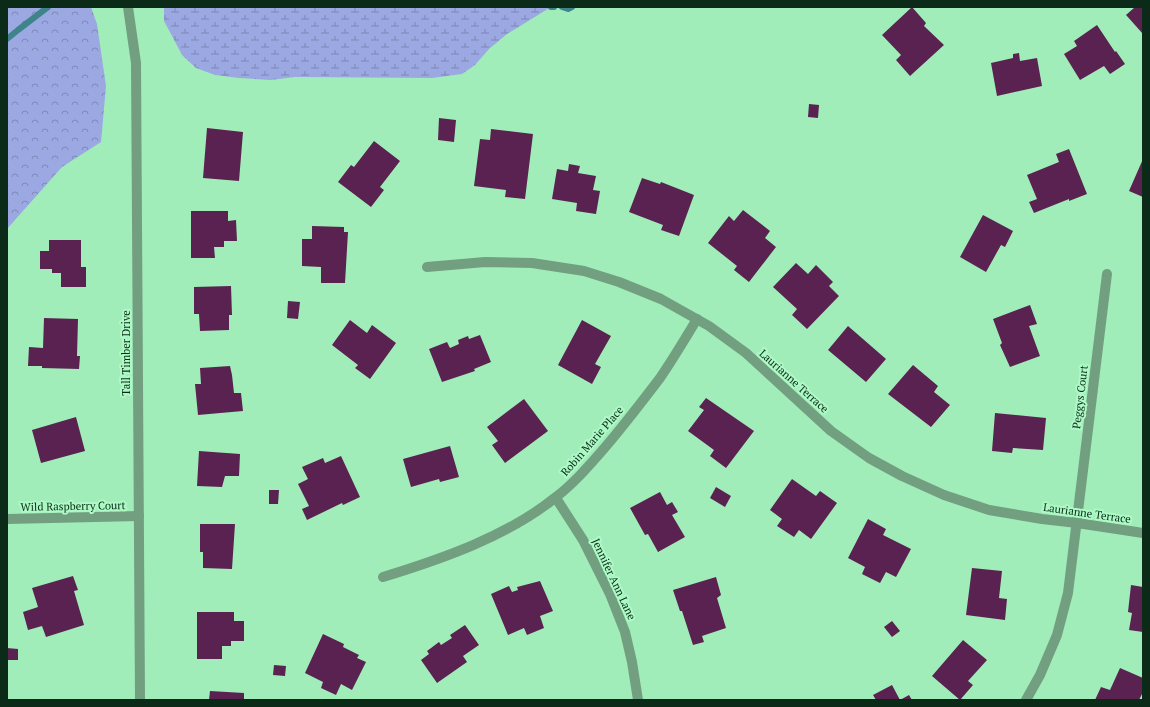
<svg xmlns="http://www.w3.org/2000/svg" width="1150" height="707" font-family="'PT Serif',serif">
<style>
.forest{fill:url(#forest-crowns)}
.wetland{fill:url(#wetland-marsh)}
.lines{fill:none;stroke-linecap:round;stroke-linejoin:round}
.stream{stroke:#3f838b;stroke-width:6}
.building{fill:#5a2251}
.minor{stroke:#739f81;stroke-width:10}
.labels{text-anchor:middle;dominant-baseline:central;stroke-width:4;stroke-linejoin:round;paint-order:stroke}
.street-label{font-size:11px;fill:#0b2b18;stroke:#aefac6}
</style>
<defs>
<pattern id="forest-crowns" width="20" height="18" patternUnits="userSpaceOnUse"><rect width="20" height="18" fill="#9ba8e2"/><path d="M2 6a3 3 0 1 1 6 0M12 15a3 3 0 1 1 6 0" fill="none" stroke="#7d89b6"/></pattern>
<pattern id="wetland-marsh" width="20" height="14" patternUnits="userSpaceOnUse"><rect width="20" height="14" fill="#9ba8e2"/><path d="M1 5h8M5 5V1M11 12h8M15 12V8" fill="none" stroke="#7d89b6"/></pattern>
</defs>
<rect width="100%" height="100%" fill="#a1edb9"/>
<polygon class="forest" points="7,7 91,7 97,24 106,86 101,142 62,167 7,229"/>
<polygon class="wetland" points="164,7 551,7 507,34 489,49 475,65 462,74 432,78 295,77 271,80 239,78 215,75 196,68 182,55 171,34 164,21"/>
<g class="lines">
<g class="stream">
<polyline points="551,7 554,7"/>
<polyline points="562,7 568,9 572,7"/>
<polyline points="7,39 18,30 48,7"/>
</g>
</g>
<g class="building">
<polygon points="912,7 926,23 924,26 944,45 910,76 896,60 901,55 882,35"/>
<polygon points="1135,7 1143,7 1143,34 1126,15"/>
<polygon points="1097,25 1115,52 1116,51 1125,64 1110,74 1104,66 1080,80 1064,54 1077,46 1074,41"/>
<polygon points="1019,53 1020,61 1037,58 1042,86 997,96 991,63 1013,58 1013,54"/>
<polygon points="809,104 819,105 818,118 808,117"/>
<polygon points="439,118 456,120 454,142 438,140"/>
<polygon points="207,128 243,132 239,181 203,178"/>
<polygon points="491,129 533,134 525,199 505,197 506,190 474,186 480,139 490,140"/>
<polygon points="374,141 400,161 380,187 384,190 371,207 338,182 351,165 354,167"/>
<polygon points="1069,149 1087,194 1069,201 1069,199 1034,213 1029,202 1037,199 1027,175 1059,162 1056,154"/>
<polygon points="1143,159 1143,197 1129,191"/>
<polygon points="569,164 580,166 578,173 596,176 593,190 600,191 596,214 576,211 577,203 552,199 557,169 568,171"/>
<polygon points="642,178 660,184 661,182 694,195 679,236 661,230 663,225 629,212"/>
<polygon points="743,210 770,231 765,238 776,247 749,282 734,270 737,266 708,243 729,216 734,221"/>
<polygon points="191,211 228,211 228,221 236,220 237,241 224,241 224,247 214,247 215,258 191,258"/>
<polygon points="983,215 1013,231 1005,247 1001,245 986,272 960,257"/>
<polygon points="312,226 344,227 344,232 348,232 345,283 321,283 321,267 302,266 302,239 312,239"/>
<polygon points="49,240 81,240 81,267 86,267 86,287 61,287 61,273 52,273 52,269 40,269 40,251 49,251"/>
<polygon points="796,263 808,274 816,265 833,282 829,286 839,296 807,329 792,315 797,309 773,287"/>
<polygon points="231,286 232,315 229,315 229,330 200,331 199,314 194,314 194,287"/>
<polygon points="288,301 300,302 298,319 287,318"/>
<polygon points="1030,305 1037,324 1029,326 1040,356 1010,367 1000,345 1002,343 993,319"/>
<polygon points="44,318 78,319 77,356 80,356 79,369 42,368 42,366 28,366 29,347 43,348"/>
<polygon points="350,320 367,333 372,325 396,343 370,379 355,368 358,365 332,345"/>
<polygon points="582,320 611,336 595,364 601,367 592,384 558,365"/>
<polygon points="848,326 886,359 866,382 828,350"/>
<polygon points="480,335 491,362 474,369 475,371 442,382 429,349 447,342 450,348 459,344 458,340 468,336 469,339"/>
<polygon points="913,365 938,386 934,392 950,405 931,427 888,394"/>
<polygon points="230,366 232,375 234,393 241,393 243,411 198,415 195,384 201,384 200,368"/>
<polygon points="706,398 754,431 726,468 710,456 714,450 688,431 704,410 699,407"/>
<polygon points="524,399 548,431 505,463 492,445 498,441 487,427"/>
<polygon points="995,413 1046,418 1043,450 1013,448 1012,453 992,451"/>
<polygon points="76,417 85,451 41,463 32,430"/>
<polygon points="450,446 459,477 440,482 439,479 411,487 403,459"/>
<polygon points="199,451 240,454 239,476 225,476 222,487 197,486"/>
<polygon points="341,456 360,497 343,505 342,503 307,520 302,509 309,506 298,484 308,479 302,467 323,458 325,463"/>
<polygon points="792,479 816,496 820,491 837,503 811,539 799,530 794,537 777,526 782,519 770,510"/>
<polygon points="716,487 731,496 725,507 710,498"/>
<polygon points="269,490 279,490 278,504 269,504"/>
<polygon points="660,492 667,505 672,502 678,512 672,515 685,537 658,552 648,534 645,535 630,508"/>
<polygon points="868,519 886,529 883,535 911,549 896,577 886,572 880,583 862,574 865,567 848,558"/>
<polygon points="200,524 235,524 232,569 203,568 203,552 200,552"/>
<polygon points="972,568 1002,571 999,598 1007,599 1005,620 966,615"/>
<polygon points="73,576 78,590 74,591 84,625 46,637 42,626 28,630 23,612 38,607 32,588"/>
<polygon points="716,577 721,595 717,598 726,628 702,636 704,642 693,645 682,611 680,611 673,590"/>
<polygon points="540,581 553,611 540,616 544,628 527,635 524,628 508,635 491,594 509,586 512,592 518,590 517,587"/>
<polygon points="1131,585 1143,587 1143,632 1129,630 1132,613 1128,612"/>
<polygon points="197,612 234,612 234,621 244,621 244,641 231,641 231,646 222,646 222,659 197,659"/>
<polygon points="892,621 900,631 892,637 884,627"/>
<polygon points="465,625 479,645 463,656 467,662 437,683 421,660 429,654 427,651 439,642 441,645 452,638 450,635"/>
<polygon points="323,634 344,644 343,647 359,655 357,658 366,662 352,690 341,684 336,695 321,688 323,682 305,673"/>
<polygon points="963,640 987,660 968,681 973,685 960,700 932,676"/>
<polygon points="7,648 18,649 18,660 7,660"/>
<polygon points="274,665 286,666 285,676 273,675"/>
<polygon points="1120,668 1143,678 1143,692 1139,700 1095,700 1101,687 1110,690"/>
<polygon points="892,685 900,700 909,695 912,700 876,700 873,695"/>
<polygon points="210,691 244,693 244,700 209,700"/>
</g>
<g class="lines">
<g class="minor">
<polyline points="128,7 136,63 140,700"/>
<polyline points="427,267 485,262 532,263 584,271 619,282 661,299 709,326 746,353 831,431 869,458 902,476 944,495 989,510 1042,519 1077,523 1143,533"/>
<polyline points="556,498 583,540 610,594 625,632 632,662 638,700"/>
<polyline points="7,519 139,516"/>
<path d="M383 577C442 559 508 536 556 497 573 484 587 468 601 452 622 428 641 403 660 378 673 359 685 339 697 319"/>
<polyline points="1026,700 1040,675 1057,635 1068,593 1107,274"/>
</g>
</g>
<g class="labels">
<g class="street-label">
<text transform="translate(126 353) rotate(-90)">Tall Timber Drive</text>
<text transform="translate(794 381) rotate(42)">Laurianne Terrace</text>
<text transform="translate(1080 397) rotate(-83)">Peggys Court</text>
<text transform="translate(592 441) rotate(-49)">Robin Marie Place</text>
<text transform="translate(73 506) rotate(-1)">Wild Raspberry Court</text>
<text transform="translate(1087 513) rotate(8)">Laurianne Terrace</text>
<text transform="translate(614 579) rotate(65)">Jennifer Ann Lane</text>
</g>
</g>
<rect width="1150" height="707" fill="none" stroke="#0b2b18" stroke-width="16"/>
</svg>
